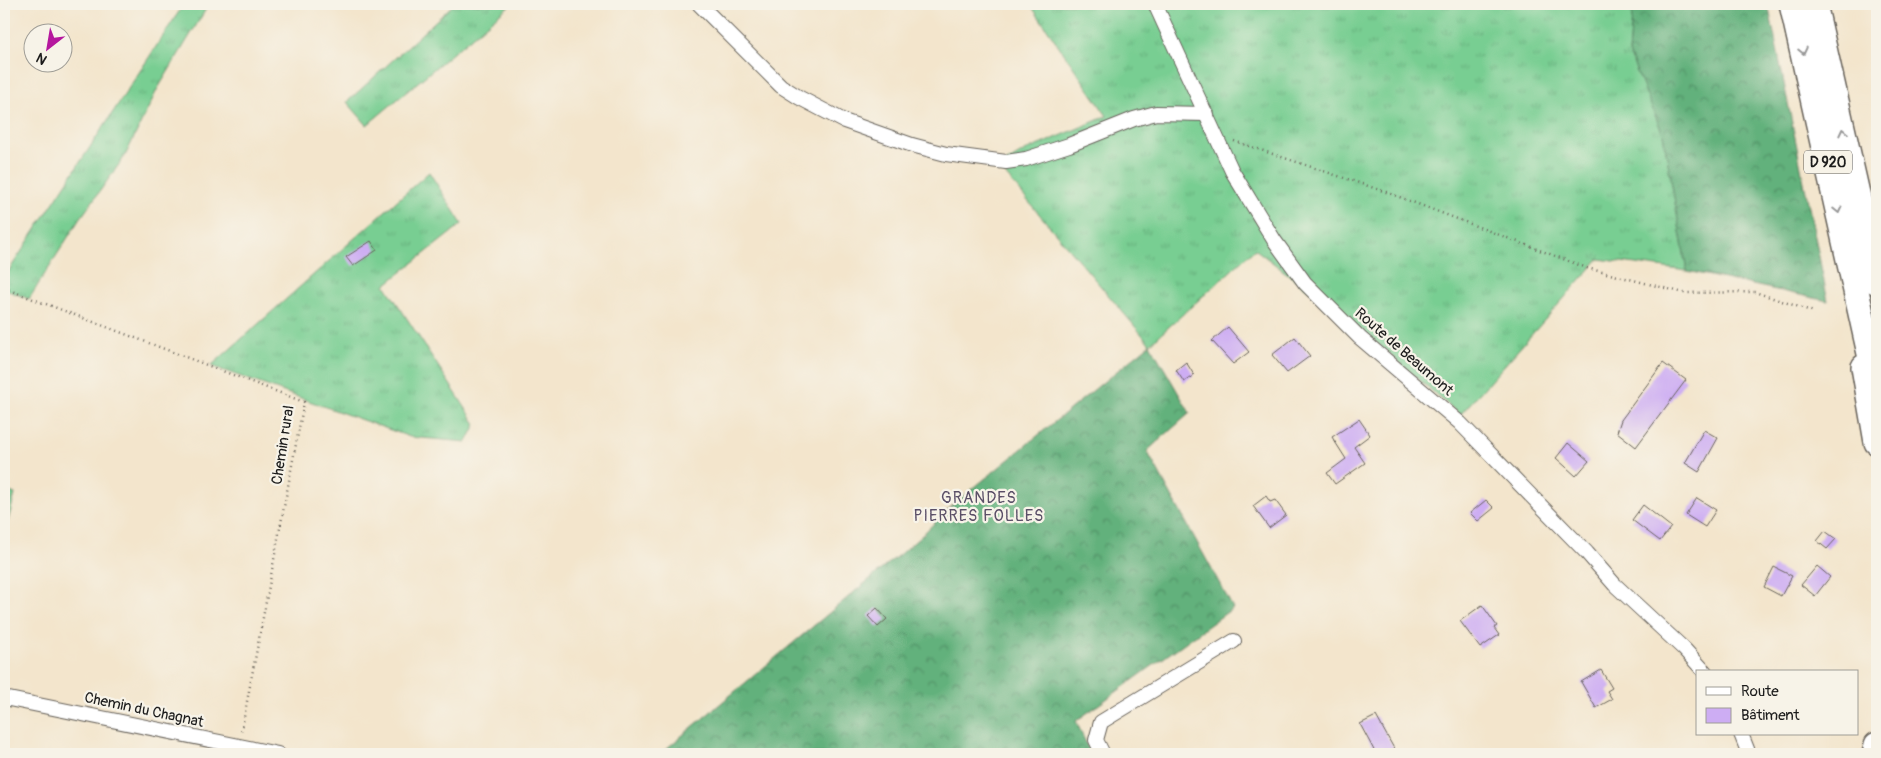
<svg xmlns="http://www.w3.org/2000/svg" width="1881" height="758" font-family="Pangolin,sans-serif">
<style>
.grass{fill:url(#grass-tufts);stroke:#4a7557}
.forest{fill:url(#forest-crowns);stroke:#3f664c}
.garden{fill:url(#garden-furrows);stroke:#4a7557}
.building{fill:#cdadf3}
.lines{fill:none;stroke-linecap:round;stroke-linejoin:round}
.street-casing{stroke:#67625a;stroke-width:16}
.highway-casing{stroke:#67625a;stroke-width:28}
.path{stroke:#67625a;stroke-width:2.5;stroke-dasharray:1 4;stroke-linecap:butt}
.street{stroke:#fff;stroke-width:14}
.highway{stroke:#fff;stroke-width:25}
.oneway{stroke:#999}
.labels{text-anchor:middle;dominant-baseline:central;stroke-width:4.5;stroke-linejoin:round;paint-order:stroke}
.shield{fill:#f7f3e8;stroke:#5e5c59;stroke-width:1}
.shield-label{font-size:14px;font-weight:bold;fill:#1c1c1c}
.street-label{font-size:15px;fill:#1c1c1c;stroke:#f7f3e8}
.neighbourhood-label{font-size:16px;letter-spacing:1px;fill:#5a4f67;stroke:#f7f3e8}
</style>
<defs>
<pattern id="grass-tufts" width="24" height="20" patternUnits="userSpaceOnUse" patternTransform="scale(1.25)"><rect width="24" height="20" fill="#78ce92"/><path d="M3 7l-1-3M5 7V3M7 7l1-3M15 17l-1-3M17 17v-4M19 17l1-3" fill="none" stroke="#67b07d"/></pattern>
<pattern id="forest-crowns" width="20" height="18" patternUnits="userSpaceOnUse" patternTransform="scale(1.25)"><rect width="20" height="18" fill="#62b17c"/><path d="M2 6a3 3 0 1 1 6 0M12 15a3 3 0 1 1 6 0" fill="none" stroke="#508f65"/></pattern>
<pattern id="garden-furrows" width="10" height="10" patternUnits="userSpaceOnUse" patternTransform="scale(1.25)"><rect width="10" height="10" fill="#78ce92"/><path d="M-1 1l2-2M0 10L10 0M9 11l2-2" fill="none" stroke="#67b07d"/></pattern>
</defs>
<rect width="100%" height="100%" fill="#f7f3e8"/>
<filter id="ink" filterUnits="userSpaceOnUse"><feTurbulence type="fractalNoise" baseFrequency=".02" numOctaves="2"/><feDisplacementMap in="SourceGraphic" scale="10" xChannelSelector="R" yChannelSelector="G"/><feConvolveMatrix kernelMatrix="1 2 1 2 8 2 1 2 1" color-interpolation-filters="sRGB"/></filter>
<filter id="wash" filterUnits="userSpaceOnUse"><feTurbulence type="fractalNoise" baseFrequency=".0096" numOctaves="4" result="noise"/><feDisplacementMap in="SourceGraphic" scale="20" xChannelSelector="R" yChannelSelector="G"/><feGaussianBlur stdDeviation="1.12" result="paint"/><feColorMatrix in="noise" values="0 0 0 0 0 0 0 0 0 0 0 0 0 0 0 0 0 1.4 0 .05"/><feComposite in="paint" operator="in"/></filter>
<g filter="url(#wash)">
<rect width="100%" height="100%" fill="#f3e5cc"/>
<g class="grass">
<polygon points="184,4 209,4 157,90 125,156 77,223 29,299 4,289 4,278"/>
<polygon points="454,4 511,4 367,125 347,102"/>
<polygon points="1030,4 1633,4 1629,53 1663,134 1687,271 1599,259 1460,415 1367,335 1255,249 1150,344 999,167 1025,151 1107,116"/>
<polygon points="429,172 462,224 385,285 476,424 467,442 410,437 211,366"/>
</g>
<g class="forest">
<polygon points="1633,4 1768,4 1828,301 1687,271 1663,134 1629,53"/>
<polygon points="1150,344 1190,413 1147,451 1233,608 1076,721 1091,754 660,754 919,538 949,508"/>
</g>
<polygon class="garden" points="4,490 15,494 4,536"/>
<g id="blocks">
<g class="building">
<polygon points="371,241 377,250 353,266 346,257"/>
<polygon points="1228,327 1249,352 1233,364 1212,341"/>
<polygon points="1295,337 1310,356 1287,373 1272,355"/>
<polygon points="1186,362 1194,375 1184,382 1176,370"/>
<polygon points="1663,363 1686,380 1636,447 1617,432 1621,420"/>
<polygon points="1359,419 1370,435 1354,447 1365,463 1335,484 1327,473 1346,459 1332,437"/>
<polygon points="1704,430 1718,438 1699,472 1685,463"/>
<polygon points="1568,443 1589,461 1576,476 1556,458"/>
<polygon points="1266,496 1270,502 1275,500 1286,515 1269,528 1253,506"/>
<polygon points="1697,498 1716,510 1705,527 1686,515"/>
<polygon points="1486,500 1494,508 1478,521 1470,513"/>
<polygon points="1643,505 1671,527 1660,541 1632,520"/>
<polygon points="1825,531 1836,539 1827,549 1817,541"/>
<polygon points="1817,566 1830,577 1815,596 1801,585"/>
<polygon points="1774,567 1792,576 1781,596 1764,587"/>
<polygon points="1482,605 1497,626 1494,628 1499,635 1480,648 1460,621"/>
<polygon points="877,608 887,619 878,627 868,616"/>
<polygon points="1601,670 1612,688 1607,691 1612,699 1596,708 1581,682"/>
<polygon points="1376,716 1397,754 1376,754 1360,724"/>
</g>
</g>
</g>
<g filter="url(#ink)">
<use href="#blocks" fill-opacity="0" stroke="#67625a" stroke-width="1"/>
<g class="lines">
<defs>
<g id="street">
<polyline points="699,4 781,86 800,98 844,121 912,145 946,154 1006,162 1026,159 1069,145 1134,119 1156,113 1207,114"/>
<polyline points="1155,4 1232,171 1274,240 1305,283 1360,338 1460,423 1587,553 1615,585 1684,649 1705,672"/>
<polyline points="4,698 278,754"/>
<polyline points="1741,734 1749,754"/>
<polyline points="1103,754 1096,740 1101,722 1234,641"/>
</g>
<g id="highway">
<polyline points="1792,4 1877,385"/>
<polyline points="1814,4 1877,282"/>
<polyline points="1864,367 1877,442"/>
<polyline points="1875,754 1877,745"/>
</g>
</defs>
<use href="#street" class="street-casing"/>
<use href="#highway" class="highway-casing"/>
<g class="path">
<polyline points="1234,141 1386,192 1587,268 1684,293 1755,292 1814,312"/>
<polyline points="4,288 304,402 241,733"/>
</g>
<use href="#street" class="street"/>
<use href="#highway" class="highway"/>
</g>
<defs><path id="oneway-chevron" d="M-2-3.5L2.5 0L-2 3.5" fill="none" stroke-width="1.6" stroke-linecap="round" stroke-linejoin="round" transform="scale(1.25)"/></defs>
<g class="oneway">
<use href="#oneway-chevron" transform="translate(1803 51) rotate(77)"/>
<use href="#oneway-chevron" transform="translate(1843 132) rotate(-103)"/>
<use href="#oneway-chevron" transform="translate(1838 210) rotate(77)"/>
</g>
</g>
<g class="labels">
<rect class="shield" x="1804" y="150.5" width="48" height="23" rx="4"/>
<g class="shield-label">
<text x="1828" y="162">D 920</text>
</g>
<g class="street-label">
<text transform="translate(1404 352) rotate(41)">Route de Beaumont</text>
<text transform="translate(283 445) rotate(-81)">Chemin rural</text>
<text transform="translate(144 710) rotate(12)">Chemin du Chagnat</text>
</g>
<g class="neighbourhood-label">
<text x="979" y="498">GRANDES<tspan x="979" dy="18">PIERRES FOLLES</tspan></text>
</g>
</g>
<rect width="1881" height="758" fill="none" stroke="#f7f3e8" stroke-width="20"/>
<rect x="1696" y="670" width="162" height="65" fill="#f7f3e8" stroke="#9f9d96"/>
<rect x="1706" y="687" width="25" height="8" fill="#ffffff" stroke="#9f9d96"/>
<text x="1741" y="696" font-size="15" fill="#1c1c1c">Route</text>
<rect x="1706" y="708" width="25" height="15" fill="#cdadf3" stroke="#9f9d96"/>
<text x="1741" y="720" font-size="15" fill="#1c1c1c">Bâtiment</text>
<g transform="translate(48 48) rotate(211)"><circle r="24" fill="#f7f3e8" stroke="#9f9d96"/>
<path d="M0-4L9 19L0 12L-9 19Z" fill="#b5179e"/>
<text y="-8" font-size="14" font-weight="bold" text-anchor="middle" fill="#1c1c1c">N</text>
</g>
</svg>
